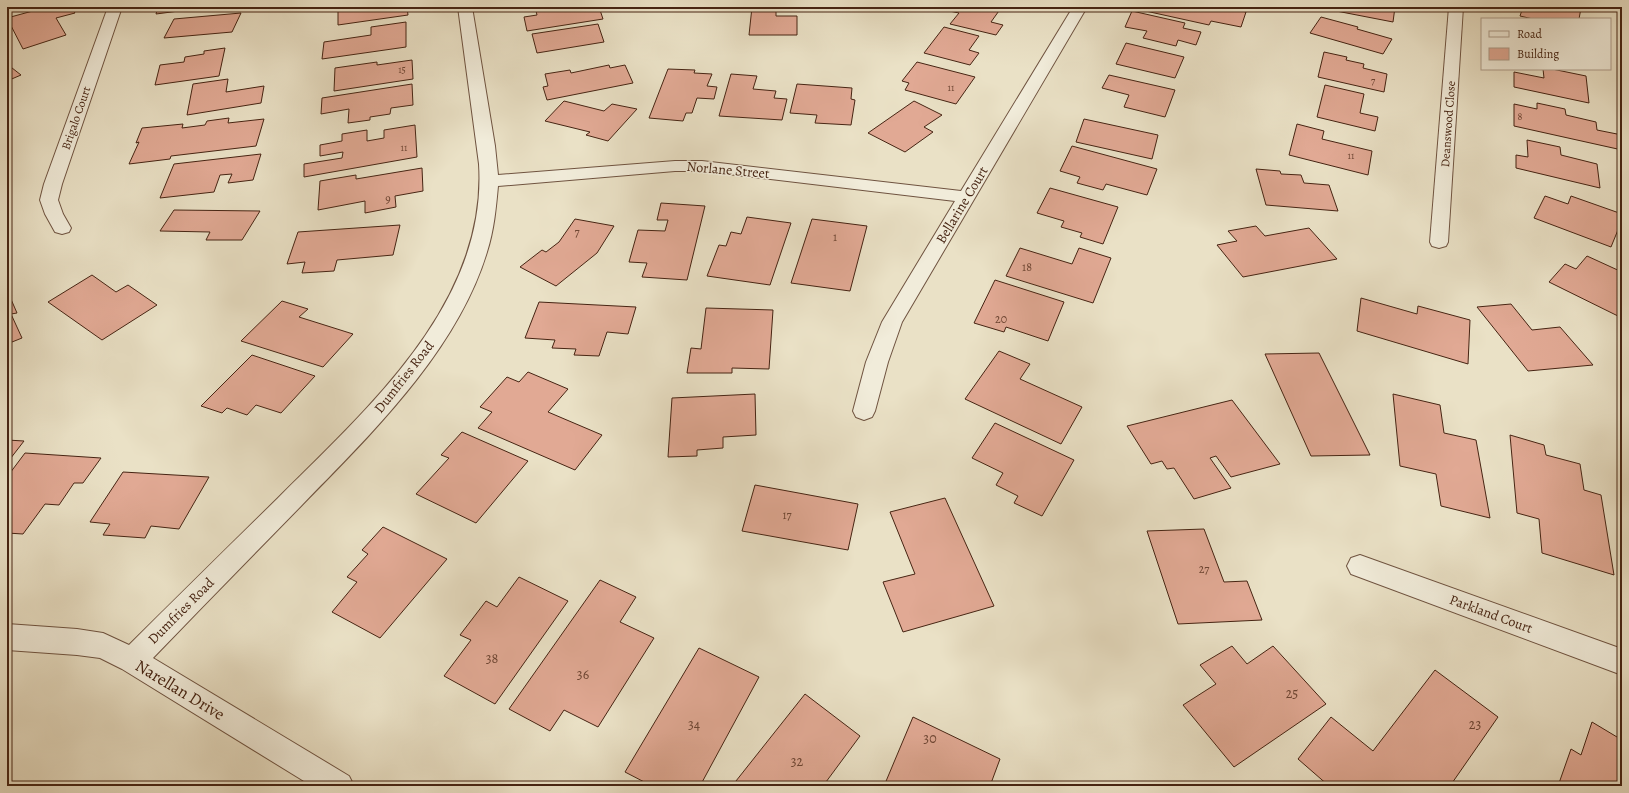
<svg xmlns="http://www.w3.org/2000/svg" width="1629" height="793" font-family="Alegreya,serif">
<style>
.building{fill:#e1a994;stroke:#462413}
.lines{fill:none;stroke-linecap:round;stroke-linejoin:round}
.minor-casing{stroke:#6f5340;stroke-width:2}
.minor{fill:#f1ecda;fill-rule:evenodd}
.labels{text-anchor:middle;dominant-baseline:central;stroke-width:3;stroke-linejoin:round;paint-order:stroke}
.far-number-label{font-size:10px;fill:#6d4533}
.far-street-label{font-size:12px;fill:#462413;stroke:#f1ecda}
.number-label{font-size:12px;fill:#6d4533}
.street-label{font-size:14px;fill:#462413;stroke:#f1ecda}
.near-number-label{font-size:14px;fill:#6d4533}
.near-street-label{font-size:17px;fill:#462413;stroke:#f1ecda}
</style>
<rect width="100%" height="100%" fill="#eae1c6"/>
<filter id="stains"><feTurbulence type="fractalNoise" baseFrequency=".005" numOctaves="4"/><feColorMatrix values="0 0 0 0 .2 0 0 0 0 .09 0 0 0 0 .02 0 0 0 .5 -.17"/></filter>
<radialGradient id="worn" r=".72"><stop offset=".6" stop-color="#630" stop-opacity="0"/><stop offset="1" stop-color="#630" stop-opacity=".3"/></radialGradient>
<g class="building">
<polygon points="53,7 71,7 75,13 56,18 66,35 23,49 7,18 40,9 41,11"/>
<polygon points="158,7 209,7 156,14"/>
<polygon points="346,7 407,7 408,15 338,25 338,8"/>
<polygon points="535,7 599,7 603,19 527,31 524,17 537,15"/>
<polygon points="752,7 776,7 776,16 797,16 797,35 749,35"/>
<polygon points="941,7 1001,8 991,22 1003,25 996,35 950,24 959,13 940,9"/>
<polygon points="1143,7 1222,7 1246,12 1241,27 1211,21 1209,25 1141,10"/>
<polygon points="1326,7 1395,7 1393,22 1326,9"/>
<polygon points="1523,7 1532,8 1533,7 1577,7 1581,8 1579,19 1533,19 1520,16"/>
<polygon points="1132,11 1185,23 1183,28 1201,32 1196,45 1178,40 1176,46 1143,38 1147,31 1125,27"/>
<polygon points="241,13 232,32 164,38 174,19"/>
<polygon points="1321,17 1358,27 1357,29 1392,39 1383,54 1310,33"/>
<polygon points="406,22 406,47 322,59 324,42 371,35 371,27"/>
<polygon points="598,24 604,42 537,53 532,34"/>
<polygon points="944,27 979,36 969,50 979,53 970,65 924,53"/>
<polygon points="1126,43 1184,57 1175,78 1116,64"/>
<polygon points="225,48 219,76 155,85 160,65 184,62 185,57 204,54 204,51"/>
<polygon points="1324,52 1347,57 1346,60 1364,64 1363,68 1387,74 1384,92 1318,77"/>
<polygon points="412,60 413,79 334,91 335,68 377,62 377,65"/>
<polygon points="917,62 975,77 956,104 905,90 909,83 902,81"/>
<polygon points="7,64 21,75 7,81"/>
<polygon points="609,65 610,68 625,65 633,83 547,100 543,87 548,86 545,74 570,70 571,73"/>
<polygon points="668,69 695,70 694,73 712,74 707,86 717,87 714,99 697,98 692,113 686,113 683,121 649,118"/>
<polygon points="1543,69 1552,69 1586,76 1589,103 1514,87 1514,72 1544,78"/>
<polygon points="731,74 757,76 753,89 776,91 774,98 787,99 782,120 719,116"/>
<polygon points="1109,75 1175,90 1165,117 1124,107 1129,95 1102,88"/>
<polygon points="228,79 226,92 264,86 261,103 187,115 193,84"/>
<polygon points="412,84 413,105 391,108 390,114 370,117 370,120 348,123 349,109 321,114 322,98"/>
<polygon points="797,84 852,88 851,99 855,100 851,125 815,123 817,115 790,113"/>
<polygon points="1325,85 1364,94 1360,113 1378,117 1375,131 1317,117"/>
<polygon points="564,101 604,111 612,104 637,109 608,141 586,135 590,132 545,121"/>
<polygon points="914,101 942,115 924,127 933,132 905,152 868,133"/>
<polygon points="1537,103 1565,109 1566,115 1596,122 1597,130 1622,135 1622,150 1514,126 1514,104 1537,109"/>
<polygon points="229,118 228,123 264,119 256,146 171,156 170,159 129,164 139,142 136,143 142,128 183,124 182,128 205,125 207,121"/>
<polygon points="1084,119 1158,135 1152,159 1076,142"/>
<polygon points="1297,124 1324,131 1322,139 1372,151 1368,175 1289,155"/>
<polygon points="415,125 417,157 304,177 304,164 342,158 343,152 320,156 320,145 342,141 342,134 367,130 367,141 384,138 384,130"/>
<polygon points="1527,140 1560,147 1561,155 1597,164 1600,188 1516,168 1516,155 1528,157"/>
<polygon points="1072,146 1157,169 1147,195 1106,184 1103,190 1077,183 1080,177 1060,171"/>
<polygon points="261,154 253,180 228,183 232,174 220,175 214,192 160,198 174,164"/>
<polygon points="422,168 423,191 395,196 396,207 365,213 365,201 318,210 320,181 356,175 356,179"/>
<polygon points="1256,169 1280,171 1281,174 1301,175 1304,183 1329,185 1338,211 1266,205"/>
<polygon points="1050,188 1118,207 1103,244 1080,237 1082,233 1061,227 1064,221 1037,213"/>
<polygon points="1545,196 1568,204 1571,196 1622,214 1622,220 1611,247 1534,218"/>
<polygon points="661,203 705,206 687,280 642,277 647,263 629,262 638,230 665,231 668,220 657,220"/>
<polygon points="174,210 260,211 242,240 206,240 210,232 160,231"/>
<polygon points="747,217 791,223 770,285 707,276 719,245 726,246 731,232 741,234"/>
<polygon points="575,219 614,226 597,253 556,286 520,267 542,250 546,252 559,242"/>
<polygon points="812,219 867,226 850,291 791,283"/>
<polygon points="400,225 393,255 337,260 334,271 302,273 305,262 287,264 298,232"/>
<polygon points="1256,226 1265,236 1309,228 1337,259 1243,277 1217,245 1237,241 1228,231"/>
<polygon points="1020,248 1072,264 1079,248 1111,258 1093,303 1006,276"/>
<polygon points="1587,256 1622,272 1622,318 1549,282 1565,264 1576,269"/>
<polygon points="92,275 116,292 128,285 157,305 102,340 48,302"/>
<polygon points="995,280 1064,302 1048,341 1006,327 1004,332 974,323"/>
<polygon points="7,290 17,313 11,314 22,338 7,344"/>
<polygon points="1361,298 1417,314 1418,306 1470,320 1468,364 1357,331"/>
<polygon points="282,301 308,309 299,317 353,334 323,367 241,341"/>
<polygon points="539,302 636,307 628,334 607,332 599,356 574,355 576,349 552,348 555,340 525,338"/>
<polygon points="1511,304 1532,330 1560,327 1593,365 1528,371 1477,307"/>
<polygon points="706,308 773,310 769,369 732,368 732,373 687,373 691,348 701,349"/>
<polygon points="999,351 1030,364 1020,379 1082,407 1061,444 965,399"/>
<polygon points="1319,353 1370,455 1311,456 1265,354"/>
<polygon points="252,355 315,376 281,413 256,405 247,415 227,408 222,413 201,406"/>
<polygon points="528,372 568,389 548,412 602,435 575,470 478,428 492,412 480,407 507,377 519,382"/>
<polygon points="755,394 756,435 723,437 723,448 697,450 697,456 668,457 672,398"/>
<polygon points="1393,394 1440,405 1444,433 1476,440 1490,518 1441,506 1436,474 1400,466"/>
<polygon points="1232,400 1280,464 1231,477 1216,456 1210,458 1231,488 1194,499 1174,468 1167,469 1162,461 1151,464 1127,426"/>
<polygon points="995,423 1074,460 1042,516 1014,503 1018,496 996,485 1003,473 972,458"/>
<polygon points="462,432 528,461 476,523 416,494 449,458 441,455"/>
<polygon points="1510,435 1544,445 1546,455 1580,464 1584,490 1601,495 1614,575 1542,553 1539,519 1517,513"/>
<polygon points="7,440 24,441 7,463"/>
<polygon points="25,453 101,458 83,483 74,483 59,505 45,504 23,534 7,533 7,477"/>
<polygon points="123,472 209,477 179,529 151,526 145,538 103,535 110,524 90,522"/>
<polygon points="755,485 858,504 848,550 742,531"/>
<polygon points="945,498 994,606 903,632 883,582 915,574 890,512"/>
<polygon points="383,527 447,559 380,638 332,612 357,582 347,577 368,554 362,550"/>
<polygon points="1204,529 1224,582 1247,581 1262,620 1178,624 1147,531"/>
<polygon points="519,577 568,601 495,704 444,676 471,640 460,635 486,601 497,607"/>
<polygon points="600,580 636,597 620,622 654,638 598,727 564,710 550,731 509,709"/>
<polygon points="1232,646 1247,664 1273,646 1326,704 1234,767 1183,705 1216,684 1200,665"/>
<polygon points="699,648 759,677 700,786 652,786 625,772"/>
<polygon points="1435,670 1498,717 1450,786 1329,786 1298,759 1331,717 1373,751"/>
<polygon points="805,694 860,736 823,786 732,786"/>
<polygon points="913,717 1000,759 990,786 884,786"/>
<polygon points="1592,722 1622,740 1622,786 1558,786 1571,749 1581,755"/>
</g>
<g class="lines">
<defs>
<g id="minor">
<polygon points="108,7 122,7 62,184 58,200 63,214 71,228 69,232 62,234 55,232 45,214 40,200 44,184"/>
<path d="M458 7H472L495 146 498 175 675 161H702L961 191 1073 7H1087L902 322 888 362 875 411 872 417 864 420 856 417 853 411 866 362 882 322 955 201 702 171H675L498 186C496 208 494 230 487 252 457 351 372 433 301 506 252 556 202 607 153 658L349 776 354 786H312L122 669 100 658 77 655 7 650V624L77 629 103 633 129 645C178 596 228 547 278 498 368 408 488 303 479 164Z"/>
<polygon points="1449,7 1463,7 1448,242 1446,246 1439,248 1432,246 1430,242"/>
<polygon points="1360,555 1622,649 1622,675 1351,574 1347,566 1351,558"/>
</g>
</defs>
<use href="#minor" class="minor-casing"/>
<use href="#minor" class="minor"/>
</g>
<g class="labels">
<g class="far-number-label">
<text x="402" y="69">15</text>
<text x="1373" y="80">7</text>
<text x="951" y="87">11</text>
<text x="1520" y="116">8</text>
<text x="404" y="147">11</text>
<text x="1351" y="155">11</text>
</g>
<g class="far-street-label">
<text transform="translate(76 118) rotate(-71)">Brigalo Court</text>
<text transform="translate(1448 124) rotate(-86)">Deanswood Close</text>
</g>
<g class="number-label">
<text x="388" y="199">9</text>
<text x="577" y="232">7</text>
<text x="835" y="237">1</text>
<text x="1027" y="267">18</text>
<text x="1001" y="319">20</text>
<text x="787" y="515">17</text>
<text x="1204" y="569">27</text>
</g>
<g class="street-label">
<text transform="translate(728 170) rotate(5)">Norlane Street</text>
<text transform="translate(962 205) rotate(-59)">Bellarine Court</text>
<text transform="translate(404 377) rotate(-52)">Dumfries Road</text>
<text transform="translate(181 611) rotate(-45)">Dumfries Road</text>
<text transform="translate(1491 614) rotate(20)">Parkland Court</text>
</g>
<g class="near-number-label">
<text x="492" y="658">38</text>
<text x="583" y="674">36</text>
<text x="1292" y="693">25</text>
<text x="694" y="724">34</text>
<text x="1475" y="724">23</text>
<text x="930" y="738">30</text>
<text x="797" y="761">32</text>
</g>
<g class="near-street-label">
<text transform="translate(180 690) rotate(31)">Narellan Drive</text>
</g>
</g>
<rect width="1629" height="793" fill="none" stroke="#eae1c6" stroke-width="24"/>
<rect x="8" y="8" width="1613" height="777" fill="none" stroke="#462413" stroke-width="2"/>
<rect x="12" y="12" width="1605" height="769" fill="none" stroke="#462413"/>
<rect x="1481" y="18" width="130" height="52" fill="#f1ecda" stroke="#ad9c8a"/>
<rect x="1489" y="31" width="20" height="6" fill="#f1ecda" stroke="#ad9c8a"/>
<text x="1517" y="38" font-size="12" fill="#462413">Road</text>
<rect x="1489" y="48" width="20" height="12" fill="#e1a994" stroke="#ad9c8a"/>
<text x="1517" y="58" font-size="12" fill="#462413">Building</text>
<rect width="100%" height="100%" filter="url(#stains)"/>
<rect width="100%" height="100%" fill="url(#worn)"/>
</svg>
